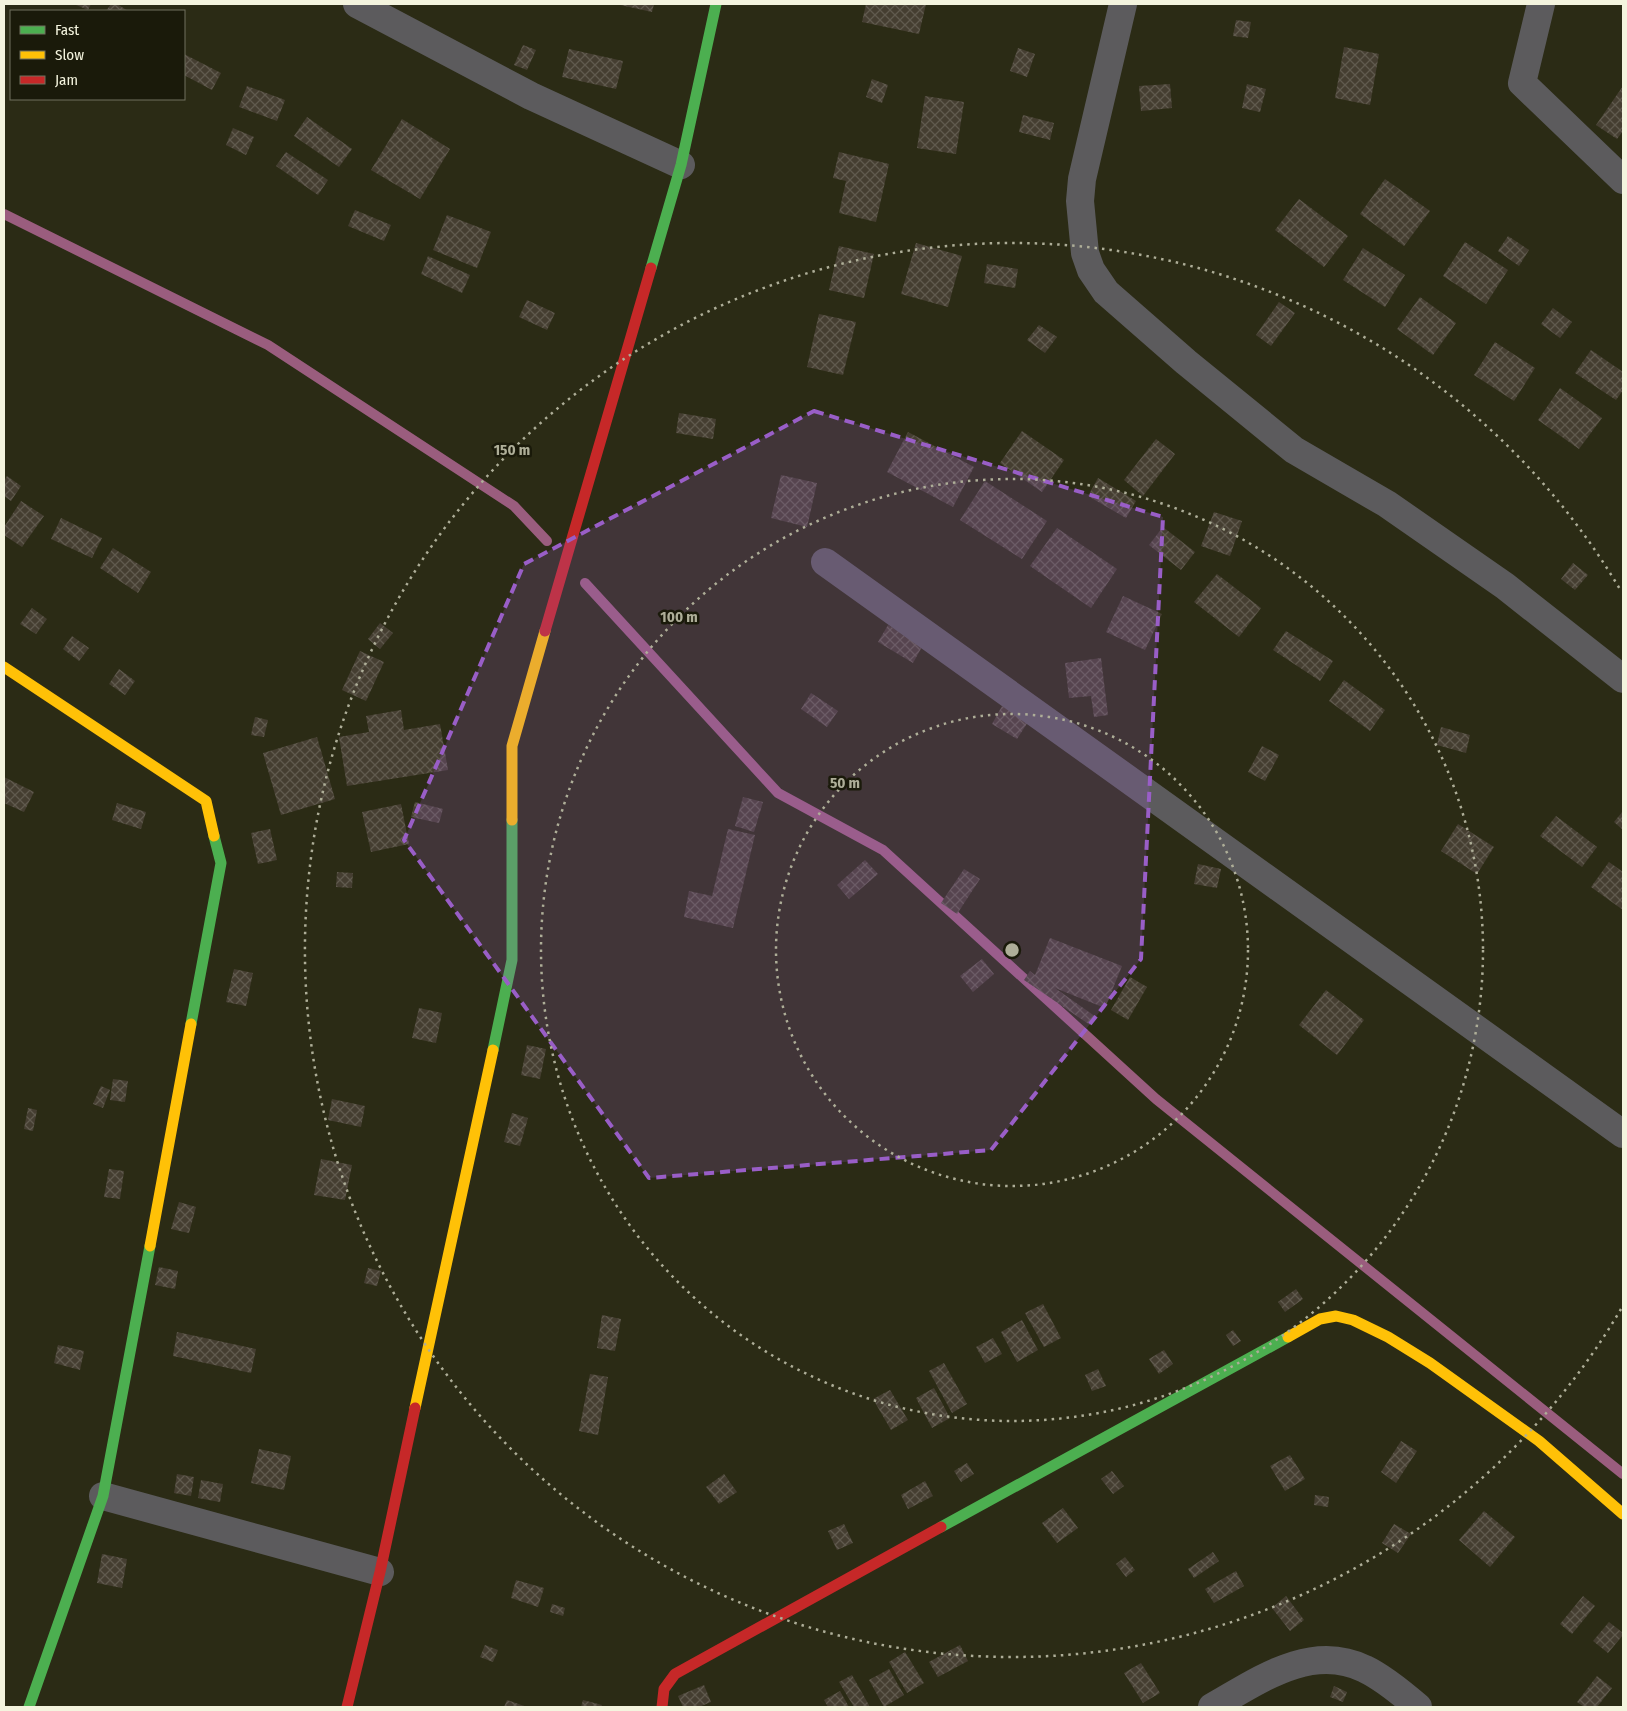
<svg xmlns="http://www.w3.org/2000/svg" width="1627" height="1711" font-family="'Fira Sans Condensed',sans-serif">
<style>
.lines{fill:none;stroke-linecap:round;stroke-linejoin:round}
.stream{stroke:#9a5d7e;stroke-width:10}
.building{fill:url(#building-cross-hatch)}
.street{stroke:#5c5b5d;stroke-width:28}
.fast{stroke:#4caf50;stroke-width:11}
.slow{stroke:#ffc107;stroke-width:11}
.jam{stroke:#c62828;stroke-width:11}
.marked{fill:#995ec7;fill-opacity:0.2;stroke:#995ec7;stroke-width:4;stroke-dasharray:10 6;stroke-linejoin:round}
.ring{fill:none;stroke:#aeae98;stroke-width:2.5;stroke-dasharray:2.5 5}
.centre{fill:#aeae98;stroke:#1a1a0a;stroke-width:2.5}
.ring-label{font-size:15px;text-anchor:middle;font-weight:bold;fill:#aeae98;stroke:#1a1a0a;stroke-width:5;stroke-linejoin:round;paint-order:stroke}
</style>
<defs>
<pattern id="building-cross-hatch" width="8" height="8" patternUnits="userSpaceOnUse" patternTransform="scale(1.25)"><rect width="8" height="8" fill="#453e31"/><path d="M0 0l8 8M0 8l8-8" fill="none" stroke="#605a4e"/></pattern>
</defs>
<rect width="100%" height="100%" fill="#2b2b15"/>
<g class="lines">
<g class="stream">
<polyline points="4,214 268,345 514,506 547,541"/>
<polyline points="585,583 778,793 883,850 1156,1099 1623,1474"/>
</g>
</g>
<g class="building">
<polygon points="74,4 91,4 88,10"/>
<polygon points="111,4 117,4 128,11 106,11"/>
<polygon points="616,4 654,4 652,12"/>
<polygon points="866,4 926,4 919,34 862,22"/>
<polygon points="1236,20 1251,22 1248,38 1233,36"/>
<polygon points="523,45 536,50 527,70 514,65"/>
<polygon points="1344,47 1379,54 1370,105 1335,98"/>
<polygon points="1018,48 1035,54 1027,77 1010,71"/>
<polygon points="569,49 623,61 616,89 562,77"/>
<polygon points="184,54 221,73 212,90 184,75"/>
<polygon points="872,79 888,85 882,103 866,97"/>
<polygon points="1170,84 1172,108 1141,111 1139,86"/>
<polygon points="1247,84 1266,89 1260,112 1242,108"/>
<polygon points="247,86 285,100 277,121 239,107"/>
<polygon points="1623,86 1623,131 1617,139 1596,125"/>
<polygon points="925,96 964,102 956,154 917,148"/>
<polygon points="1023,115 1054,123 1050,140 1019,132"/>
<polygon points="307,117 352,149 339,167 294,136"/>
<polygon points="402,119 450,149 420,199 371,170"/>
<polygon points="233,128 254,137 246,155 226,145"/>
<polygon points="286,152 328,180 318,195 276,166"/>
<polygon points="839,152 889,164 876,222 839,213 846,181 833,178"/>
<polygon points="1385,179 1430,211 1404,246 1360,214"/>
<polygon points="1299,199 1348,236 1324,267 1275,230"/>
<polygon points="355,210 391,225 384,241 348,226"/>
<polygon points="447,215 491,232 477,268 433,250"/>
<polygon points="1508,236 1529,250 1519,266 1498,251"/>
<polygon points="1465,242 1508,270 1486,304 1443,276"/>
<polygon points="916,243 962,256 948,307 901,294"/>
<polygon points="839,246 874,254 864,298 829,290"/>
<polygon points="1363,248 1405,275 1385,307 1343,280"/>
<polygon points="428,256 470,275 462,293 421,274"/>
<polygon points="987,264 1018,269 1015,288 984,283"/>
<polygon points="1420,297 1456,323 1433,355 1397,329"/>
<polygon points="527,300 555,313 547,330 519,317"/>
<polygon points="1279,302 1295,313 1271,346 1256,335"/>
<polygon points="1553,308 1572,322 1560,338 1541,324"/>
<polygon points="819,314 856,322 843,375 807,367"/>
<polygon points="1039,325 1057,337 1045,353 1027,340"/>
<polygon points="1495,342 1535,368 1514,401 1474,375"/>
<polygon points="1591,350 1623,372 1623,390 1616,400 1575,373"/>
<polygon points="1560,388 1602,418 1579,449 1538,420"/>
<polygon points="679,413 716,419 713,439 676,433"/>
<polygon points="1022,431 1064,460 1042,492 1000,463"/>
<polygon points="908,432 974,467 953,507 887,472"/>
<polygon points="1156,439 1175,454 1143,496 1124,480"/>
<polygon points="781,475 817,483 807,527 771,518"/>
<polygon points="7,476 21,486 11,501 4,496 4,481"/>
<polygon points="1098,478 1136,501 1126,518 1088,496"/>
<polygon points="985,481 1047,521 1022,559 960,520"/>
<polygon points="21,501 44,516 22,547 4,535 4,527"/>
<polygon points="1214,512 1242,521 1230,556 1201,546"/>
<polygon points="61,518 102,538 92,558 51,539"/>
<polygon points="1163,527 1195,552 1181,570 1149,545"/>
<polygon points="1057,528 1117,569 1091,608 1030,566"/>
<polygon points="113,548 151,572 138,593 100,568"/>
<polygon points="1573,563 1588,575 1575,590 1561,579"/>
<polygon points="1217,574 1261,608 1239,637 1194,602"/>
<polygon points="1123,596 1162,614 1145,650 1106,632"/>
<polygon points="32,608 47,619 36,634 20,624"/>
<polygon points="380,623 393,633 380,649 368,639"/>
<polygon points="888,625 923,645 913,663 878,642"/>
<polygon points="1286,631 1333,661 1320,681 1273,650"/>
<polygon points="72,636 89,648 79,661 63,649"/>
<polygon points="360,651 384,662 366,701 342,690"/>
<polygon points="1101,658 1108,715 1094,717 1091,696 1069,698 1065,663"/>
<polygon points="119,669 135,681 125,695 109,684"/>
<polygon points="1344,680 1385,710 1370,731 1329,701"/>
<polygon points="811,693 838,711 827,727 801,709"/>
<polygon points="1002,706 1028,722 1017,739 992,724"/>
<polygon points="401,710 404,730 440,724 448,770 347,786 339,737 369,732 366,716"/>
<polygon points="255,717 268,720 264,737 251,735"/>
<polygon points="1441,727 1470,735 1466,753 1437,745"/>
<polygon points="317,737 335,799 281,815 263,753"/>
<polygon points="1262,746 1279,755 1265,781 1248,772"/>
<polygon points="4,777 34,792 24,812 4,803"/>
<polygon points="743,797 763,802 754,832 735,826"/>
<polygon points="415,802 443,809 439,823 411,817"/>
<polygon points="117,803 146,812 141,829 112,820"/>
<polygon points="401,804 409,844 371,852 362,812"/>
<polygon points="1623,811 1623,830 1614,822"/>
<polygon points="1556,816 1597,847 1582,867 1540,836"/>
<polygon points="1458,824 1494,847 1477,874 1441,851"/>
<polygon points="270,829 277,860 258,864 251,833"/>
<polygon points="728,829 755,835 733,928 684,917 689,891 712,896"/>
<polygon points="865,860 878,874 849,899 837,885"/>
<polygon points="1609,862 1623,872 1623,910 1591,887"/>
<polygon points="1198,864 1221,869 1217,888 1194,884"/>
<polygon points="964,869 980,879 957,914 941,903"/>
<polygon points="337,872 353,873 352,888 336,887"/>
<polygon points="1050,938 1122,966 1105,1008 1055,988 1096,1017 1090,1025 1024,980 1030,971 1035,975"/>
<polygon points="982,959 994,974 973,992 960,976"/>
<polygon points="234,969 253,973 246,1006 226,1002"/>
<polygon points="1130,977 1147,987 1128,1020 1111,1010"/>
<polygon points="1326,990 1364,1020 1337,1055 1299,1025"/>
<polygon points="419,1008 442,1013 436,1043 412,1038"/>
<polygon points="527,1045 546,1049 540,1079 521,1075"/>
<polygon points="113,1079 128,1081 125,1102 110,1100"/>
<polygon points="101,1086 110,1090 103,1108 93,1104"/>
<polygon points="332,1099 365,1106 361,1127 328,1120"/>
<polygon points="28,1108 37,1110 33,1131 24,1129"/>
<polygon points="512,1113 528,1118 520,1146 504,1142"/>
<polygon points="321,1159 352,1165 345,1200 314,1195"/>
<polygon points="109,1169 124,1171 120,1199 104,1197"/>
<polygon points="179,1202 196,1207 189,1233 171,1229"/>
<polygon points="159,1267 178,1271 175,1289 155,1285"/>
<polygon points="368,1268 381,1271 377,1286 364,1283"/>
<polygon points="1296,1289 1303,1299 1285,1312 1278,1302"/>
<polygon points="1043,1304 1061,1338 1044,1347 1025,1313"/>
<polygon points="602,1315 621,1319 615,1351 597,1348"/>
<polygon points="1022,1320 1038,1350 1017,1362 1001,1332"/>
<polygon points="1233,1330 1241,1341 1233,1346 1226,1335"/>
<polygon points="177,1332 256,1349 251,1373 173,1356"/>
<polygon points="993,1338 1002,1354 985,1363 976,1347"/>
<polygon points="58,1345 84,1351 80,1370 54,1363"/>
<polygon points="1164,1350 1173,1364 1159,1374 1149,1359"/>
<polygon points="944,1363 967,1404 952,1413 929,1371"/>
<polygon points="1098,1369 1106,1386 1092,1391 1085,1375"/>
<polygon points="590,1374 608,1377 598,1435 579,1431"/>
<polygon points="934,1388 950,1418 932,1428 916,1398"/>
<polygon points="890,1390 908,1420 891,1430 873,1399"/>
<polygon points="1401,1441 1417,1451 1396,1483 1381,1472"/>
<polygon points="259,1449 291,1456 284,1490 251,1483"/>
<polygon points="1290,1455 1305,1479 1285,1491 1270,1466"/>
<polygon points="967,1463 974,1474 961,1482 954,1471"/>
<polygon points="1112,1471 1124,1486 1113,1494 1101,1479"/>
<polygon points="177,1474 194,1477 191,1496 174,1493"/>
<polygon points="724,1474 737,1492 719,1504 706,1487"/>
<polygon points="201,1480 223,1484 220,1502 198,1498"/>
<polygon points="925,1481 933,1496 908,1509 901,1495"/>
<polygon points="1315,1495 1329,1497 1328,1507 1314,1505"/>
<polygon points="1063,1508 1078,1528 1057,1543 1042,1523"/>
<polygon points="1484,1511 1515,1537 1490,1567 1459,1540"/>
<polygon points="844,1524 853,1543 837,1550 828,1531"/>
<polygon points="1394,1524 1411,1534 1398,1553 1382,1543"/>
<polygon points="1213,1552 1219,1561 1194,1578 1188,1569"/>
<polygon points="102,1554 127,1559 122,1588 97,1583"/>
<polygon points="1125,1557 1135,1570 1126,1577 1116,1564"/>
<polygon points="1236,1571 1244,1586 1214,1603 1205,1589"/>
<polygon points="516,1580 544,1588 538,1607 511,1598"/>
<polygon points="1286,1596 1304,1620 1290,1631 1272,1608"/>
<polygon points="1583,1596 1595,1606 1572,1634 1560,1624"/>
<polygon points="552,1604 565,1608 563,1616 550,1612"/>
<polygon points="1609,1622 1623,1633 1623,1635 1608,1653 1593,1641"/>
<polygon points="485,1645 498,1650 493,1662 480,1657"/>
<polygon points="960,1645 968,1661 938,1677 929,1662"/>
<polygon points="905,1652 924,1683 907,1693 889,1662"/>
<polygon points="1141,1663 1160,1693 1143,1703 1124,1673"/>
<polygon points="889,1669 904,1695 884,1707 869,1680"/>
<polygon points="852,1675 870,1707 854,1707 839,1682"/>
<polygon points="1597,1676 1612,1688 1597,1707 1584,1707 1577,1702"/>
<polygon points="704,1685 711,1702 699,1707 683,1707 678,1696"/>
<polygon points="1334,1686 1347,1692 1343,1702 1330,1697"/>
<polygon points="840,1691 849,1707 828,1707 824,1700"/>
<polygon points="507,1700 527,1707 504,1707"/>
<polygon points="583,1700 602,1705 601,1707 581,1707"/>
</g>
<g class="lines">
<g class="street">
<polyline points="357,4 531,96 681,165"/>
<polyline points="1123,4 1082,179 1080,201 1085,253 1091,270 1106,292 1186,362 1294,450 1387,504 1505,586 1623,679"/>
<polyline points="1541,4 1522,83 1623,180"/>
<polyline points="825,562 1623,1134"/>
<polyline points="103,1496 380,1572"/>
<path d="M1212 1707C1258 1681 1311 1642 1365 1669 1382 1677 1404 1695 1418 1707"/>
</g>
<g class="fast">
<polyline points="651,268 681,165 716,4"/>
<polyline points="191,1024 221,863 214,836"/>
<polyline points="493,1050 512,960 512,820"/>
<polyline points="941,1527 1288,1337"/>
<polyline points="29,1707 103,1496 150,1246"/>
</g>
<g class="slow">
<polyline points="4,667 206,801 214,836"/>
<polyline points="512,820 512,746 545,631"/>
<polyline points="150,1246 191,1024"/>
<polyline points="1288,1337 1320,1319 1336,1316 1353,1320 1388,1337 1430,1363 1539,1441 1623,1514"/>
<polyline points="415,1408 493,1050"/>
</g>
<g class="jam">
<polyline points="545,631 651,268"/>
<polyline points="347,1707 380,1572 415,1408"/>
<polyline points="662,1707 664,1689 675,1674 941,1527"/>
</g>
</g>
<path class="marked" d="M814 411 1163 517 1141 959 991 1150 649 1178 404 840 524 564Z"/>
<g class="ring">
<circle cx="1012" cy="950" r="236"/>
<circle cx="1012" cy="950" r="471"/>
<path d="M1621 1309A707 707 0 1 1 1621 591"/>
</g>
<circle cx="1012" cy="950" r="8" class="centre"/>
<g class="ring-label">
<text x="512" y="455">150 m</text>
<text x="679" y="622">100 m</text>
<text x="845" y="788">50 m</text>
</g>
<rect width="1627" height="1711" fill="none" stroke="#f4f4de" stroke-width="10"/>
<rect x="10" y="10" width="175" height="90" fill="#1a1a0a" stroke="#71715f"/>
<rect x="20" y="26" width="25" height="8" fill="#4caf50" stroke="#71715f"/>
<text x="55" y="35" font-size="15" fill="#f4f4de">Fast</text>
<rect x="20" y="51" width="25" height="8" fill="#ffc107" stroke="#71715f"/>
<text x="55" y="60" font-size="15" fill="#f4f4de">Slow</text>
<rect x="20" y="76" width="25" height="8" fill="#c62828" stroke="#71715f"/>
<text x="55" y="85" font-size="15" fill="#f4f4de">Jam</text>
</svg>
